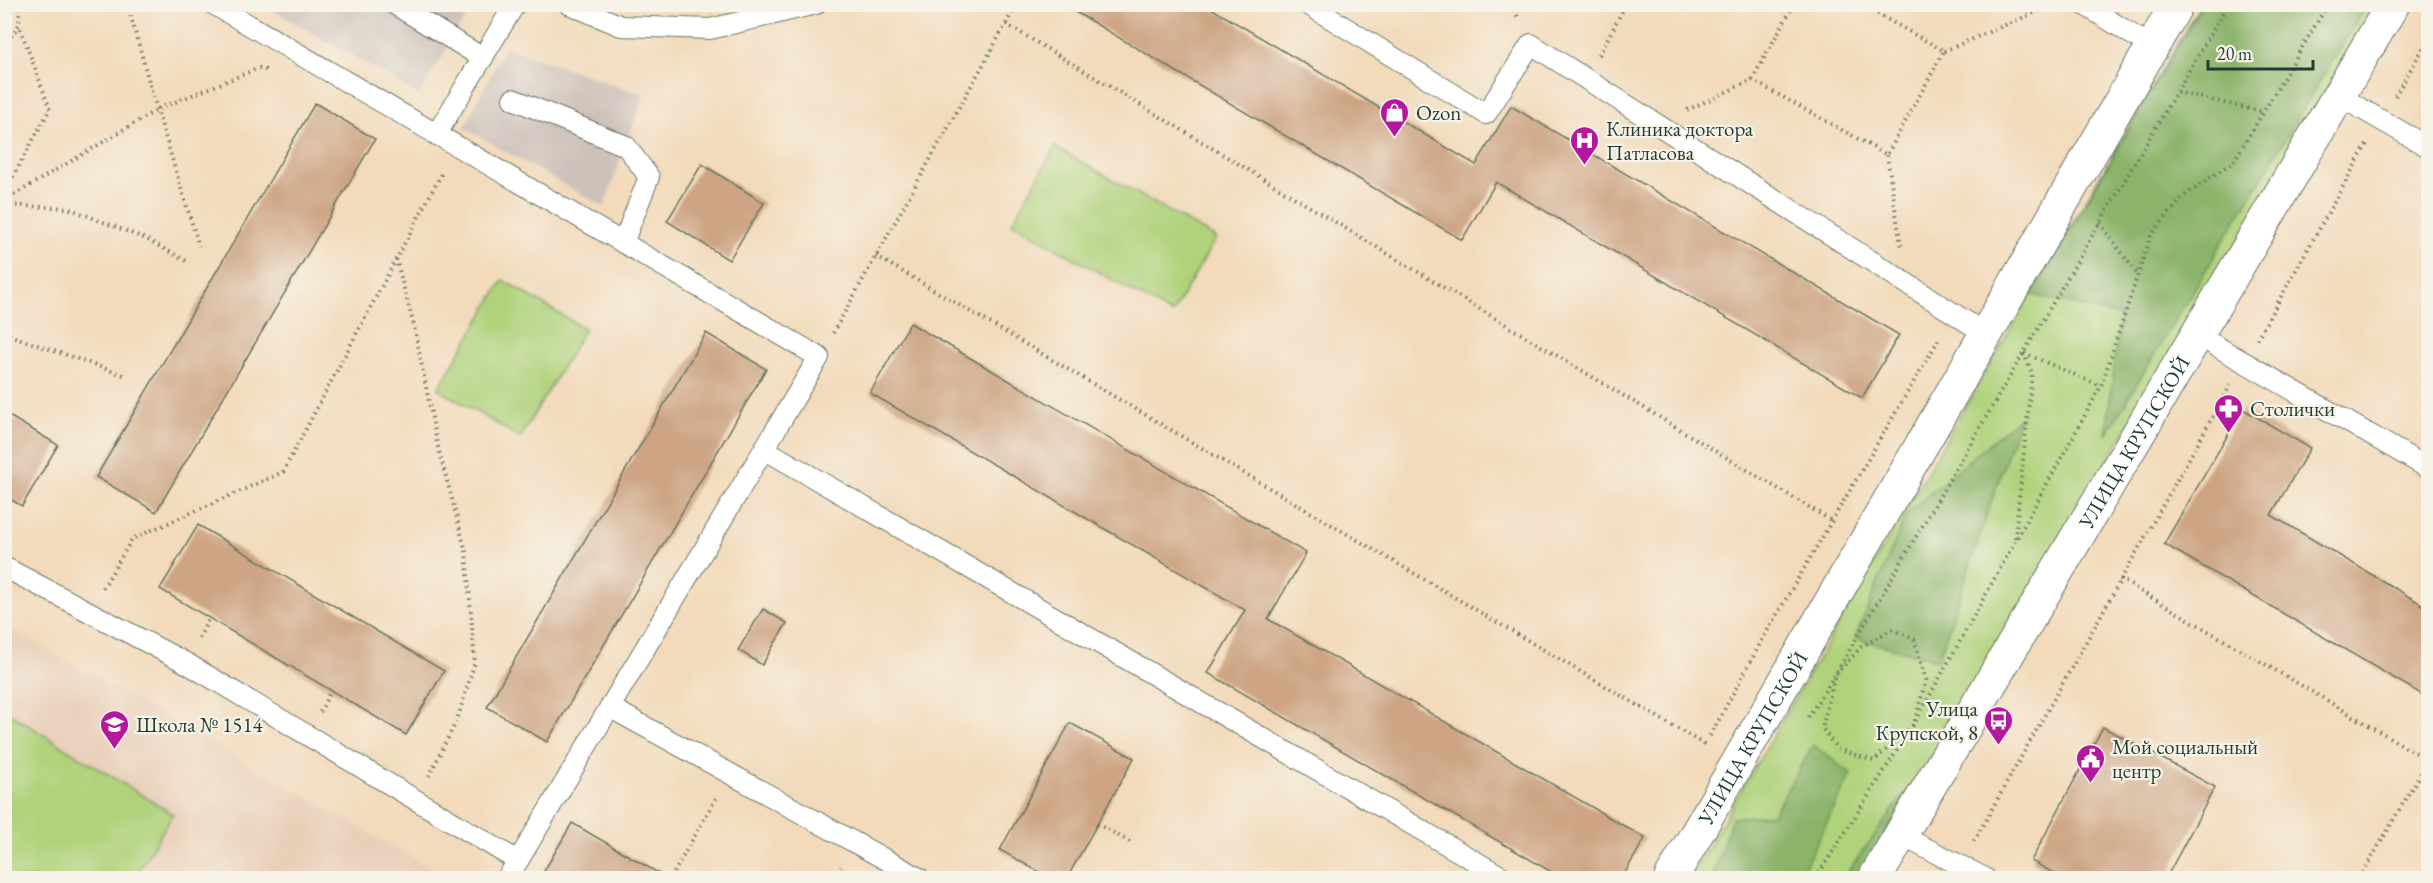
<svg xmlns="http://www.w3.org/2000/svg" width="2433" height="883" font-family="'EB Garamond',serif">
<style>
.built{fill:#e9cfb8}
.industrial{fill:#cec1ba}
.green{fill:#afd27a;stroke:#678857;stroke-width:1.5}
.forest{fill:#8bb46a;stroke:#55784f;stroke-width:1.5}
.building{fill:#cda584}
.lines{fill:none;stroke-linecap:round;stroke-linejoin:round}
.service-casing{stroke:#697463;stroke-width:22}
.tertiary-casing{stroke:#697463;stroke-width:35}
.path{stroke:#697463;stroke-width:4;stroke-dasharray:1.5 4.5;stroke-linecap:butt}
.service{stroke:#fff;stroke-width:20}
.tertiary{stroke:#fff;stroke-width:33}
.labels{text-anchor:middle;dominant-baseline:central;stroke-width:4.5;stroke-linejoin:round;paint-order:stroke}
.poi-label{font-size:21px;fill:#1f3d34;stroke:#f7f3e8;text-anchor:start}
.street-label{font-size:21px;fill:#1f3d34;stroke:#f7f3e8}
</style>
<rect width="100%" height="100%" fill="#f7f3e8"/>
<filter id="ink" filterUnits="userSpaceOnUse"><feTurbulence type="fractalNoise" baseFrequency=".0167" numOctaves="2"/><feDisplacementMap in="SourceGraphic" scale="12" xChannelSelector="R" yChannelSelector="G"/><feConvolveMatrix kernelMatrix="1 2 1 2 8 2 1 2 1" color-interpolation-filters="sRGB"/></filter>
<filter id="wash" filterUnits="userSpaceOnUse"><feTurbulence type="fractalNoise" baseFrequency=".008" numOctaves="4" result="noise"/><feDisplacementMap in="SourceGraphic" scale="24" xChannelSelector="R" yChannelSelector="G"/><feGaussianBlur stdDeviation="1.35" result="paint"/><feColorMatrix in="noise" values="0 0 0 0 0 0 0 0 0 0 0 0 0 0 0 0 0 1.4 0 .05"/><feComposite in="paint" operator="in"/></filter>
<g filter="url(#wash)">
<rect width="100%" height="100%" fill="#f2daba"/>
<g class="built">
<polygon points="4,625 445,876 443,878 5,878"/>
<polygon points="2428,857 2428,878 2416,878"/>
</g>
<g class="industrial">
<polygon points="264,5 473,5 419,95"/>
<polygon points="505,47 644,95 604,207 464,128"/>
</g>
<g class="green">
<polygon points="2200,5 2377,5 1861,878 1690,878"/>
<polygon points="1055,147 1216,238 1172,314 1012,223"/>
<polygon points="503,280 585,329 520,438 438,389"/>
<polygon points="5,711 173,814 134,878 5,878"/>
</g>
<g class="forest">
<polygon points="2202,4 2366,5 2106,435 2120,316 2032,295"/>
<polygon points="2020,417 1938,660 1855,638 1907,513"/>
<polygon points="1813,745 1851,774 1799,878 1712,878 1732,818 1773,814"/>
<polygon points="1922,771 1858,878 1843,878"/>
</g>
<g id="blocks">
<g class="building">
<polygon points="1075,4 1204,4 1476,165 1511,106 1899,335 1862,398 1496,182 1462,240 1072,10"/>
<polygon points="315,103 375,139 156,512 96,477"/>
<polygon points="702,164 764,203 729,260 667,221"/>
<polygon points="910,323 1306,553 1268,619 1645,838 1622,878 1562,878 1208,673 1245,610 870,393"/>
<polygon points="706,333 766,369 547,742 487,707"/>
<polygon points="2243,409 2310,448 2271,515 2428,608 2428,698 2164,544"/>
<polygon points="4,413 58,445 22,506 4,496"/>
<polygon points="198,525 444,671 406,735 160,589"/>
<polygon points="763,609 787,623 762,665 738,650"/>
<polygon points="1070,723 1134,758 1067,878 1050,878 1000,850"/>
<polygon points="2103,727 2215,787 2166,878 2063,878 2031,861"/>
<polygon points="572,823 667,878 540,878"/>
</g>
</g>
</g>
<g filter="url(#ink)">
<use href="#blocks" fill-opacity="0" stroke="#697463" stroke-width="1.5"/>
<g class="lines">
<defs>
<g id="service">
<polyline points="394,4 483,58"/>
<polyline points="569,4 621,26 710,29 816,4"/>
<polyline points="1307,4 1486,114 1531,44 1986,334"/>
<polyline points="2083,4 2152,47"/>
<polyline points="2339,96 2428,147"/>
<polyline points="513,99 626,146 649,177 623,243"/>
<polyline points="436,135 515,4"/>
<polyline points="2197,335 2428,468"/>
<polyline points="764,449 1504,878"/>
<polyline points="4,567 188,664 518,861 819,357 213,4"/>
<polyline points="611,708 919,878"/>
<polyline points="1900,835 1985,878"/>
<polyline points="507,878 518,861"/>
</g>
<g id="tertiary">
<path id="s1" d="M1671 878 2177 4"/>
<path id="s2" d="M1875 878 2393 4"/>
</g>
</defs>
<use href="#service" class="service-casing"/>
<use href="#tertiary" class="tertiary-casing"/>
<g class="path">
<polyline points="131,4 129,10 157,110 199,246"/>
<polyline points="1512,4 1519,20"/>
<polyline points="1006,24 1832,521"/>
<polyline points="4,46 19,25 19,4"/>
<polyline points="1944,51 2055,4"/>
<polyline points="1599,55 1626,4"/>
<polyline points="1752,80 1887,155 1944,51 1860,4"/>
<polyline points="2177,92 2263,112"/>
<polyline points="2395,96 2428,40"/>
<polyline points="1687,110 1752,80 1794,4"/>
<polyline points="1887,155 1901,246"/>
<polyline points="4,193 50,109 19,25"/>
<polyline points="4,201 160,108 259,68 269,71"/>
<polyline points="4,205 68,208 146,239 190,263"/>
<polyline points="2100,223 2137,274"/>
<polyline points="876,256 1705,745"/>
<polyline points="396,259 414,326 437,443 466,552 475,662 457,720 429,776"/>
<polyline points="4,331 12,336 126,376"/>
<polyline points="833,333 1017,4"/>
<polyline points="2257,339 2367,144"/>
<polyline points="2024,353 2101,386"/>
<polyline points="2015,538 2032,373 2024,353"/>
<polyline points="2120,579 2428,760"/>
<polyline points="103,588 132,539 283,472 443,171"/>
<polygon points="1892,629 1914,639 1926,680 1914,724 1874,761 1837,749 1822,728 1835,675 1861,647"/>
<polyline points="199,638 209,618"/>
<polyline points="320,712 331,690"/>
<polyline points="1808,717 1835,675 2228,4"/>
<polyline points="1710,736 1766,633 1940,337"/>
<polyline points="1097,824 1130,842"/>
<polyline points="1974,841 2231,384"/>
<polyline points="671,878 716,798"/>
<polyline points="835,878 841,867"/>
<polyline points="1816,878 1914,724 2101,386 2151,235 2184,196 2234,161 2328,4"/>
<polyline points="2360,878 2428,760"/>
</g>
<use href="#service" class="service"/>
<use href="#tertiary" class="tertiary"/>
</g>
</g>
<defs>
<symbol id="shop-pin" viewBox="-11 -11 22 30"><path d="M0 17L-7.5 6A9.5 9.5 0 1 1 7.5 6Z" fill="#b5179e" stroke="#f7f3e8"/><path d="M-5-2.5h2.3a2.7 3.5 0 0 1 5.4 0H5L5.5 6h-11ZM-1.5-2.5h3a1.5 2.3 0 0 0-3 0Z" fill="#fff"/></symbol>
<symbol id="hospital-pin" viewBox="-11 -11 22 30"><path d="M0 17L-7.5 6A9.5 9.5 0 1 1 7.5 6Z" fill="#b5179e" stroke="#f7f3e8"/><path d="M-5-5h3v3.5h4V-5h3V5h-3V1.5h-4V5h-3Z" fill="#fff"/></symbol>
<symbol id="pharmacy-pin" viewBox="-11 -11 22 30"><path d="M0 17L-7.5 6A9.5 9.5 0 1 1 7.5 6Z" fill="#b5179e" stroke="#f7f3e8"/><path d="M-2-6h4v4h4v4h-4v4h-4v-4h-4v-4h4Z" fill="#fff"/></symbol>
<symbol id="bus-pin" viewBox="-11 -11 22 30"><path d="M0 17L-7.5 6A9.5 9.5 0 1 1 7.5 6Z" fill="#b5179e" stroke="#f7f3e8"/><path d="M-5-6H5V4H4V6H2V4H-2V6H-4V4H-5ZM-3.5-4V0h7V-4ZM-3.5 1.2v1.5H-2V1.2ZM2 1.2v1.5H3.5V1.2Z" fill="#fff"/></symbol>
<symbol id="school-pin" viewBox="-11 -11 22 30"><path d="M0 17L-7.5 6A9.5 9.5 0 1 1 7.5 6Z" fill="#b5179e" stroke="#f7f3e8"/><path d="M0-5L7-2L0 1L-7-2ZM-4 1L0 2.5L4 1V4Q0 6-4 4Z" fill="#fff"/></symbol>
<symbol id="civic-pin" viewBox="-11 -11 22 30"><path d="M0 17L-7.5 6A9.5 9.5 0 1 1 7.5 6Z" fill="#b5179e" stroke="#f7f3e8"/><path d="M-.6-6.5H3V-4.5H.6V-3L4-1V1h2V6H-6V1h2V-1L-.6-3ZM-1.2 2.5V6h2.4V2.5Z" fill="#fff"/></symbol>
</defs>
<g fill-rule="evenodd">
<use href="#shop-pin" x="1378" y="96" width="33" height="45"/>
<use href="#hospital-pin" x="1568" y="124" width="33" height="45"/>
<use href="#pharmacy-pin" x="2212" y="392" width="33" height="45"/>
<use href="#bus-pin" x="1982" y="704" width="33" height="45"/>
<use href="#school-pin" x="98" y="708" width="33" height="45"/>
<use href="#civic-pin" x="2074" y="742" width="33" height="45"/>
</g>
<g class="labels">
<g class="poi-label">
<text x="1416" y="112">Ozon</text>
<text x="1606" y="128">Клиника доктора<tspan x="1606" dy="24">Патласова</tspan></text>
<text x="2250" y="408">Столички</text>
<text x="1978" y="708" text-anchor="end">Улица<tspan x="1978" dy="24">Крупской, 8</tspan></text>
<text x="136" y="724">Школа № 1514</text>
<text x="2112" y="746">Мой социальный<tspan x="2112" dy="24">центр</tspan></text>
</g>
<g class="street-label">
<text stroke="none"><textPath href="#s2" startOffset="507">УЛИЦА КРУПСКОЙ</textPath></text>
<text stroke="none"><textPath href="#s1" startOffset="162">УЛИЦА КРУПСКОЙ</textPath></text>
</g>
</g>
<rect width="2433" height="883" fill="none" stroke="#f7f3e8" stroke-width="24"/>
<path d="M2208 60v9h105v-9" fill="none" stroke="#1f3d34" stroke-width="3"/>
<text x="2217" y="60" font-size="18" fill="#1f3d34" stroke="#f7f3e8" stroke-width="4.5" paint-order="stroke">20 m</text>
</svg>
